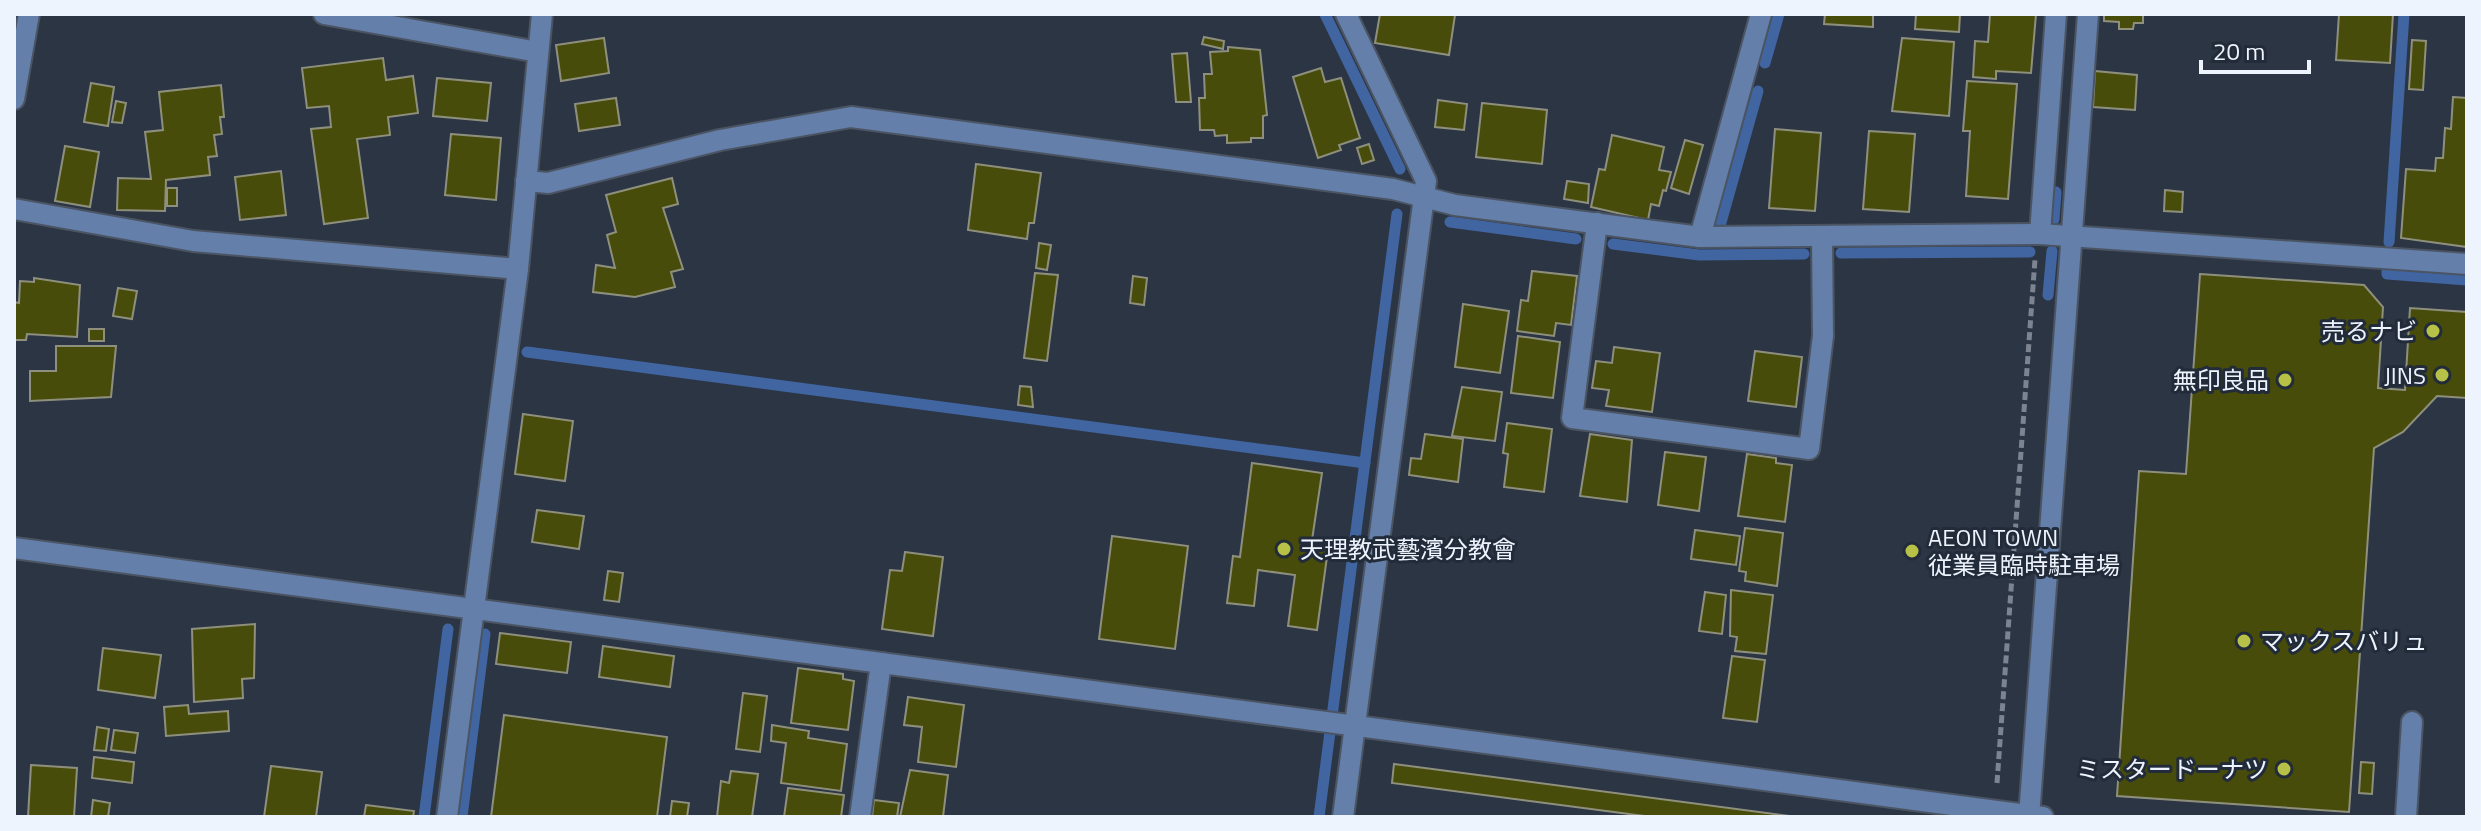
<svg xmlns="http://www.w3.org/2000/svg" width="2481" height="831" font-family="'Titillium Web','Noto Sans JP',sans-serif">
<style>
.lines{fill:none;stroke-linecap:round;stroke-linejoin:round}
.stream{stroke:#4065a1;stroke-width:11}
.building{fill:#484c0a;stroke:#8e907d;stroke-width:2}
.minor-casing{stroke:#4b5462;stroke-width:24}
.path{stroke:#7c8491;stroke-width:5;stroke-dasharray:8 4;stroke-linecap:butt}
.minor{stroke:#637faa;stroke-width:20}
.poi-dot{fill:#b7c147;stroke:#222b39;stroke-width:3}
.labels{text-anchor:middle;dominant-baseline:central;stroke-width:6;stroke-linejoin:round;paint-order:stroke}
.poi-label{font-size:24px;fill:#eef4fe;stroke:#222b39;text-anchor:end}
</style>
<rect width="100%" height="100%" fill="#2c3544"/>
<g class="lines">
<g class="stream">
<polyline points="1325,14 1400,169"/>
<polyline points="1765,63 1779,14"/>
<polyline points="2054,219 2056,192"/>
<polyline points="1450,222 1576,239"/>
<polyline points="1720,226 1758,91"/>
<polyline points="2389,242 2404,14"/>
<polyline points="1613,244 1699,255 1804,254"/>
<polyline points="1841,253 2030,252"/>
<polyline points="2387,269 2387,274 2467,280"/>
<polyline points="2048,295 2052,251"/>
<polyline points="527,352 1365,463"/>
<polyline points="424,817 448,629"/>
<polyline points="462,817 485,634"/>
<polyline points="1319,817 1397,214"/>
</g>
</g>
<g class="building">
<polygon points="1380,14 1455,15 1449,55 1375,43"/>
<polygon points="1825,14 1873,14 1873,27 1824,24"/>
<polygon points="1916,14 1960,14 1959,32 1915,29"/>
<polygon points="1990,14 2036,14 2031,73 1996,71 1996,79 1973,77 1975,41 1988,42"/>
<polygon points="2104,14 2143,14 2143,23 2134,23 2133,29 2119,29 2119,22 2104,21"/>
<polygon points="2339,14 2393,14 2390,63 2336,60"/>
<polygon points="1204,37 1224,41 1223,49 1202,44"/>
<polygon points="604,38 609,73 561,81 556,45"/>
<polygon points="1902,38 1954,42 1949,116 1892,111"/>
<polygon points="2412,40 2426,41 2423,90 2409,89"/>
<polygon points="1228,47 1260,50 1267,115 1263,116 1263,138 1251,138 1251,142 1227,143 1227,135 1215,136 1214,130 1200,130 1199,98 1205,98 1204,74 1212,74 1210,52 1228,51"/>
<polygon points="1187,53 1191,102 1176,102 1172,54"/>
<polygon points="383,58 386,80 413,76 418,113 388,117 390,135 357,139 368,218 324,224 311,129 331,127 329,106 307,108 302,68"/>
<polygon points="1321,68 1325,82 1341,78 1360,138 1339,145 1341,150 1318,158 1293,77"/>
<polygon points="2095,71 2137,75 2135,110 2093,107"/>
<polygon points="437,78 491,83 487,121 433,116"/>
<polygon points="1967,81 2017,84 2008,199 1966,196 1970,131 1963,131"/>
<polygon points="91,83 114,87 108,126 84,122"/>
<polygon points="221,85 224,117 220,117 222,134 214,135 217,156 208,157 210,175 166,180 165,211 117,210 118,178 151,179 145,132 163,130 159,92"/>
<polygon points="2453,97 2467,98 2467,247 2401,238 2406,169 2435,171 2436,158 2443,158 2445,128 2451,129"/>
<polygon points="616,98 620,125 579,131 575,104"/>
<polygon points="1438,100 1467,104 1464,130 1435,127"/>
<polygon points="116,101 126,103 122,123 112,122"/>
<polygon points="1482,103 1547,110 1542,164 1476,157"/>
<polygon points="1775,129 1821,133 1815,211 1769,208"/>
<polygon points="1869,131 1915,134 1909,212 1863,209"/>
<polygon points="451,134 501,138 496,200 445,195"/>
<polygon points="1612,135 1664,147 1659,170 1671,172 1666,191 1663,190 1659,206 1651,204 1648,220 1591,207 1599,169 1605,170"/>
<polygon points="1685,140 1703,145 1689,194 1671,188"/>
<polygon points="1369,144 1374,160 1362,164 1357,148"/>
<polygon points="65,146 99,152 90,207 55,201"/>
<polygon points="976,164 1041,173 1034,223 1029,223 1027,239 968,230"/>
<polygon points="281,171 286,215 240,220 235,177"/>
<polygon points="672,178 678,204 663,208 683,269 671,272 675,287 635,297 593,292 596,265 615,268 607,235 616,232 606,195"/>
<polygon points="1567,181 1589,184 1588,203 1564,199"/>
<rect x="167" y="188" width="10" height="18"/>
<polygon points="2165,190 2183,192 2182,212 2164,211"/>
<polygon points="1039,243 1051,245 1047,270 1036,268"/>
<polygon points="1532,271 1577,276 1571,325 1556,323 1554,336 1517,331 1521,300 1528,301"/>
<polygon points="1035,273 1058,275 1047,361 1024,358"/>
<polygon points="2200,274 2364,285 2383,307 2378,388 2405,390 2410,308 2467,312 2467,398 2437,396 2403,432 2374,448 2349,812 2117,796 2139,471 2186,474"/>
<polygon points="1133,276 1147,278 1144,305 1130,303"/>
<polygon points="34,278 80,285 77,337 27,334 26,340 14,340 14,302 19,303 20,281 34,282"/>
<polygon points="118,288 137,291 132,319 113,316"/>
<polygon points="1463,304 1509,311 1500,373 1455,367"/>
<rect x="89" y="329" width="15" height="12"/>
<polygon points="1518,336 1560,342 1553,398 1511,393"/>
<polygon points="56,346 116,346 111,397 30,401 30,371 56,371"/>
<polygon points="1614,347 1660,353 1652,412 1606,406 1609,390 1592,388 1596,361 1612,363"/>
<polygon points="1755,351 1802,357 1796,407 1748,401"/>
<polygon points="1020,386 1031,387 1033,407 1018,405"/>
<polygon points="1462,387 1502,392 1495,441 1452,436"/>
<polygon points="523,414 573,421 565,481 515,474"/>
<polygon points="1507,423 1552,429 1544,492 1504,487 1508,454 1503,453"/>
<polygon points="1425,434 1463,439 1458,482 1409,475 1411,458 1421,459"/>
<polygon points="1590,434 1632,440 1627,502 1580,496"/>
<polygon points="1665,452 1706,457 1699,511 1658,505"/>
<polygon points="1747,454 1776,458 1776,463 1792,465 1785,522 1738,516"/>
<polygon points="1252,463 1322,473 1312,540 1329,542 1317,630 1288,626 1295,575 1258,570 1254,606 1227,603 1233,556 1240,557"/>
<polygon points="537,510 584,516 579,549 532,542"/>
<polygon points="1745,528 1783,533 1777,586 1745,581 1746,572 1739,571"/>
<polygon points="1695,530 1740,536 1736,565 1691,559"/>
<polygon points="1112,536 1188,546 1175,649 1099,639"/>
<polygon points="905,552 943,557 933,636 882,629 890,570 902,571"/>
<polygon points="608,571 623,573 619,602 604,600"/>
<polygon points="1731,590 1773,595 1766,654 1735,651 1737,637 1730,636"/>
<polygon points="1705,592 1726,595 1722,634 1699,631"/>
<polygon points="255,624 254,678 242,679 243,698 194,702 192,629"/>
<polygon points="500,633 571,642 567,673 496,664"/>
<polygon points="603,646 674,656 670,687 599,677"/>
<polygon points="103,648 161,655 155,698 98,690"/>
<polygon points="1732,656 1765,660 1757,722 1723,718"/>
<polygon points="798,668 843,674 843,679 854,681 848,730 791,723"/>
<polygon points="743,693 767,696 760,752 736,749"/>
<polygon points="908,697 964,705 956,767 918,762 922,727 904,725"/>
<polygon points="188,705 189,714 228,711 229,731 166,736 164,707"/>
<polygon points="504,715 667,737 657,817 491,817"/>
<polygon points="772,725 809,731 808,738 847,744 841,791 781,783 786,743 771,741"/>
<polygon points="97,727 109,729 106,751 94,750"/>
<polygon points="114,730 138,733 135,753 111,750"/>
<polygon points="94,757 134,762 132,783 92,778"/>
<polygon points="2361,762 2374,763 2372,794 2359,793"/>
<polygon points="1394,764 1797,817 1652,817 1392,783"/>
<polygon points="31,765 77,768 74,817 28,817"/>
<polygon points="271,766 322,772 316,817 264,817"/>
<polygon points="910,770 948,775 943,817 900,817"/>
<polygon points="731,771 758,774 752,817 717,817 721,781 729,783"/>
<polygon points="788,788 844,795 841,817 784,817"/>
<polygon points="93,800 110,803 108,817 91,817"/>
<polygon points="874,800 899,803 897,817 872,817"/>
<polygon points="672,801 689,803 687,817 670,817"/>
<polygon points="366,805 414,811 413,817 364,817"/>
</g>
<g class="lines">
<defs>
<g id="minor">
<polyline points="324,14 538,52"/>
<polyline points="14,99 29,14"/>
<polyline points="526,181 548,183 720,140 851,117 1393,189 1455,205 1700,237 2040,234 2467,264"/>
<polyline points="14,209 193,241 518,269"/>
<polyline points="1597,223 1572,418 1809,449 1823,336 1822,236"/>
<polyline points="2040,234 2056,14"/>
<polyline points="1700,237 1761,14"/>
<polyline points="14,548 2043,817"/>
<polyline points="447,817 518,269 542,14"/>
<polyline points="860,817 881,663"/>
<polyline points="1343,817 1426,181 1346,14"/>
<polyline points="2029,817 2088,14"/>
<polyline points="2406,817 2412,722"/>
</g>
</defs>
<use href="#minor" class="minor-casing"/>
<polyline class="path" points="1997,783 2035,259"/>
<use href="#minor" class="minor"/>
</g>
<g class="poi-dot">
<circle cx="2433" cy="331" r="8"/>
<circle cx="2442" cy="375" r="8"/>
<circle cx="2285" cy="380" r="8"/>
<circle cx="1284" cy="549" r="8"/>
<circle cx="1912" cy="551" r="8"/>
<circle cx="2244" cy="641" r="8"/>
<circle cx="2284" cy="769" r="8"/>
</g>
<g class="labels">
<g class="poi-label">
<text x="2417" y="331">売るナビ</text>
<text x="2426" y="375">JINS</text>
<text x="2269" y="380">無印良品</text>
<text x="1928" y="537" text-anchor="start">AEON TOWN<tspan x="1928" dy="28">従業員臨時駐車場</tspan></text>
<text x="1300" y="549" text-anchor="start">天理教武藝濱分教會</text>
<text x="2260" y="641" text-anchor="start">マックスバリュ</text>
<text x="2268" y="769">ミスタードーナツ</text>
</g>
</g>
<rect width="2481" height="831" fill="none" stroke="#eef4fe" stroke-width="32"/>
<path d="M2201 60v12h108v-12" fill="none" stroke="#eef4fe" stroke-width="4"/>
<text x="2213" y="60" font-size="24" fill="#eef4fe" stroke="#222b39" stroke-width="6" paint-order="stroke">20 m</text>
</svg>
